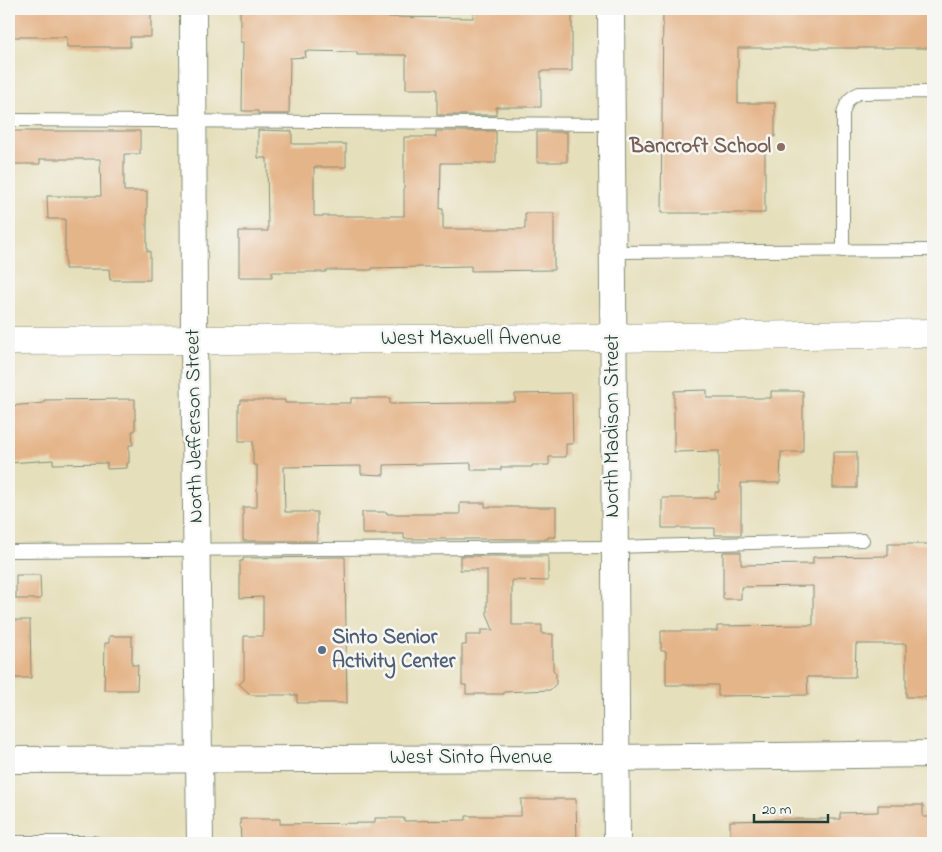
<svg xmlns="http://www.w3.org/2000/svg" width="942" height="852" font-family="'Indie Flower',sans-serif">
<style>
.building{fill:#e5b58a}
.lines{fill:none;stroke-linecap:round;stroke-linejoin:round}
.service-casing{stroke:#828e78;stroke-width:14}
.minor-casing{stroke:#828e78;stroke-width:28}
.tertiary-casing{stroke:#828e78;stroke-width:29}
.service{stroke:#fff;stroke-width:12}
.minor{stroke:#fff;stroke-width:26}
.tertiary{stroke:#fff;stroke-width:28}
.education-dot{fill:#8d6e63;stroke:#f6f6f2;stroke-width:2}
.service-dot{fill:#5c6f8a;stroke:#f6f6f2;stroke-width:2}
.labels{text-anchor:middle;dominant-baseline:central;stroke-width:5;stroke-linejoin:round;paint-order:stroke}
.education-label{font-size:21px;font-weight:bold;fill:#785e54;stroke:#f6f6f2;text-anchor:end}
.street-label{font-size:21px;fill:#1f3d34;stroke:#f6f6f2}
.service-label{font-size:21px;font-weight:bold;fill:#4e5e75;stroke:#f6f6f2;text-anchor:start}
</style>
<rect width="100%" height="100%" fill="#f6f6f2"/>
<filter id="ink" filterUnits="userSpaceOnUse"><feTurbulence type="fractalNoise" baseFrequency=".02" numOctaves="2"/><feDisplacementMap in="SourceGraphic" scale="10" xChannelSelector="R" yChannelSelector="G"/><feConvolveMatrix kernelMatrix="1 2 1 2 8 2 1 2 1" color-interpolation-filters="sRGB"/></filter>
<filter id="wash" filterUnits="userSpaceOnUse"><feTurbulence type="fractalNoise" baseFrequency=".0096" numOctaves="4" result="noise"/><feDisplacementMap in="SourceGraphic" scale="20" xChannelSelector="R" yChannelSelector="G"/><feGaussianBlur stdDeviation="1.12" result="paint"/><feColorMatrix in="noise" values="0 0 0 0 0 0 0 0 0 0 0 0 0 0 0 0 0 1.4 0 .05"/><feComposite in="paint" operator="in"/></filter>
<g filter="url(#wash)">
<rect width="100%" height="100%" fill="#e6dfbb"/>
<g id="blocks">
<g class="building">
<polygon points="9,9 151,9 151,37 130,37 130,47 67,47 67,37 9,37"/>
<polygon points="240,9 385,9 385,17 473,18 473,9 572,9 572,71 541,71 541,107 496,107 496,115 437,115 437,89 406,89 406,55 357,55 357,52 305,51 306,57 290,58 289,114 258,114 258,111 242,111 243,42 240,42"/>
<polygon points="663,9 933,9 933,48 738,48 738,103 775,103 775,137 772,137 772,149 765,149 765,213 661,213"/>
<polygon points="258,130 292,131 292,144 346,144 346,167 314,167 314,216 404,216 404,137 436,137 436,131 496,131 496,163 441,163 440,209 443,209 443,229 525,229 525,213 554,213 554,270 471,271 471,266 372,268 372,270 326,270 326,272 272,272 272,277 239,277 239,231 268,231 267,158 258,158"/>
<polygon points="9,131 140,131 140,154 124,154 124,191 147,191 147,251 150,251 150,280 110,280 109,269 65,269 65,219 48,219 47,196 101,196 100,159 40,159 40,164 9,164"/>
<rect x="537" y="132" width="30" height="30"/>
<polygon points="707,390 707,398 771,398 771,391 803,391 803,452 781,452 780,483 741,483 741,535 715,535 715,528 662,528 662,498 715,498 715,492 719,492 719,451 674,452 674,391"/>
<polygon points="572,393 573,444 566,444 566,457 549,457 549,465 532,465 532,467 501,467 501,470 471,470 471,463 384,465 384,475 361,474 361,466 284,467 285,512 317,512 317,541 243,541 243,507 257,507 257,465 253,465 253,441 239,441 239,404 241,404 241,400 285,400 285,403 351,403 351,398 390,398 390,404 472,403 472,402 515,402 515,394"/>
<polygon points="135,399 135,431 132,431 133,445 129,445 129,463 127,463 127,468 107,469 107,463 53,464 53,460 9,463 9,406 44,403 44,400"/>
<rect x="833" y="452" width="24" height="36"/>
<polygon points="460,503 485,503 485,507 556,507 556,537 548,537 548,539 404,539 404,534 362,534 362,512 387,512 387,514 460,514"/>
<polygon points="888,544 933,544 933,697 906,697 906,644 856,644 855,677 807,677 808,695 718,696 718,685 666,685 666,651 661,651 661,631 717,631 717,626 813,625 813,586 741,587 741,599 723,599 723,552 741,552 741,565 813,564 813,557 888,556"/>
<polygon points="460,556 548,556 548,581 512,580 512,625 542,625 542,634 553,634 553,670 556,673 556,684 550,690 504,692 504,694 466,694 466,685 462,685 462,645 466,645 466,635 481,635 481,630 493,630 487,614 487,570 460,570"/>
<polygon points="345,557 347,703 297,703 297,695 251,695 239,684 244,680 244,636 263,636 263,597 240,598 240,561 243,561 243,558"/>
<polygon points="16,575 40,575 41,599 16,599"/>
<polygon points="9,620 30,620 31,678 9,678"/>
<polygon points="109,636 132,636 132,665 138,665 137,690 104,690 105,643 109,643"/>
<polygon points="521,799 576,799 577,842 241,843 240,819 280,819 280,824 375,823 375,818 404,818 404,821 466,820 466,816 521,816"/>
<polygon points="878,805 923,805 923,817 933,817 933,843 730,843 730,821 774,820 774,819 840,819 840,813 878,812"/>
</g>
</g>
</g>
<g filter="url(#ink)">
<use href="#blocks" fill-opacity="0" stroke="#828e78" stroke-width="1"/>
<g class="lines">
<defs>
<g id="service">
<polyline points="9,120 611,124"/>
<path d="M843 251V114C846 103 848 98 859 93L929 92 933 94"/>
<polyline points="612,252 933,250"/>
<polyline points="9,551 614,547 863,540"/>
<polyline points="9,842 93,842 98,843"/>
</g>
<g id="minor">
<polyline points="193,9 194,340 200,843"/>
<polyline points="611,9 617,843"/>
<polyline points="9,760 615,758 933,754"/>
</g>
<polyline id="tertiary" points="9,341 613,338 933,333"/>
</defs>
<use href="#service" class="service-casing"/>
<use href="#minor" class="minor-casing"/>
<use href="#tertiary" class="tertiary-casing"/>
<use href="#service" class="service"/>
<use href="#minor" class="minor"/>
<use href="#tertiary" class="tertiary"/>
</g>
</g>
<circle class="education-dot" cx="781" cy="147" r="5"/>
<circle class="service-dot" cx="322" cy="650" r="5"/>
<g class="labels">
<g class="education-label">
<text x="771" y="147">Bancroft School</text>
</g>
<g class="street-label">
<text x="471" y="339">West Maxwell Avenue</text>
<text transform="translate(195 426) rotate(-91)">North Jefferson Street</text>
<text transform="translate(613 426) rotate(-90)">North Madison Street</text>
<text x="471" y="758">West Sinto Avenue</text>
</g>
<g class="service-label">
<text x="332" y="638">Sinto Senior<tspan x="332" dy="24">Activity Center</tspan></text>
</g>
</g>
<rect width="942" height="852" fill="none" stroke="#f6f6f2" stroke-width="30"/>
<path d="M754 814v8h74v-8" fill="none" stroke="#1f3d34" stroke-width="2.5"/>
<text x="762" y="814" font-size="15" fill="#1f3d34" stroke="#f6f6f2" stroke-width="4" paint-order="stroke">20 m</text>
</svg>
